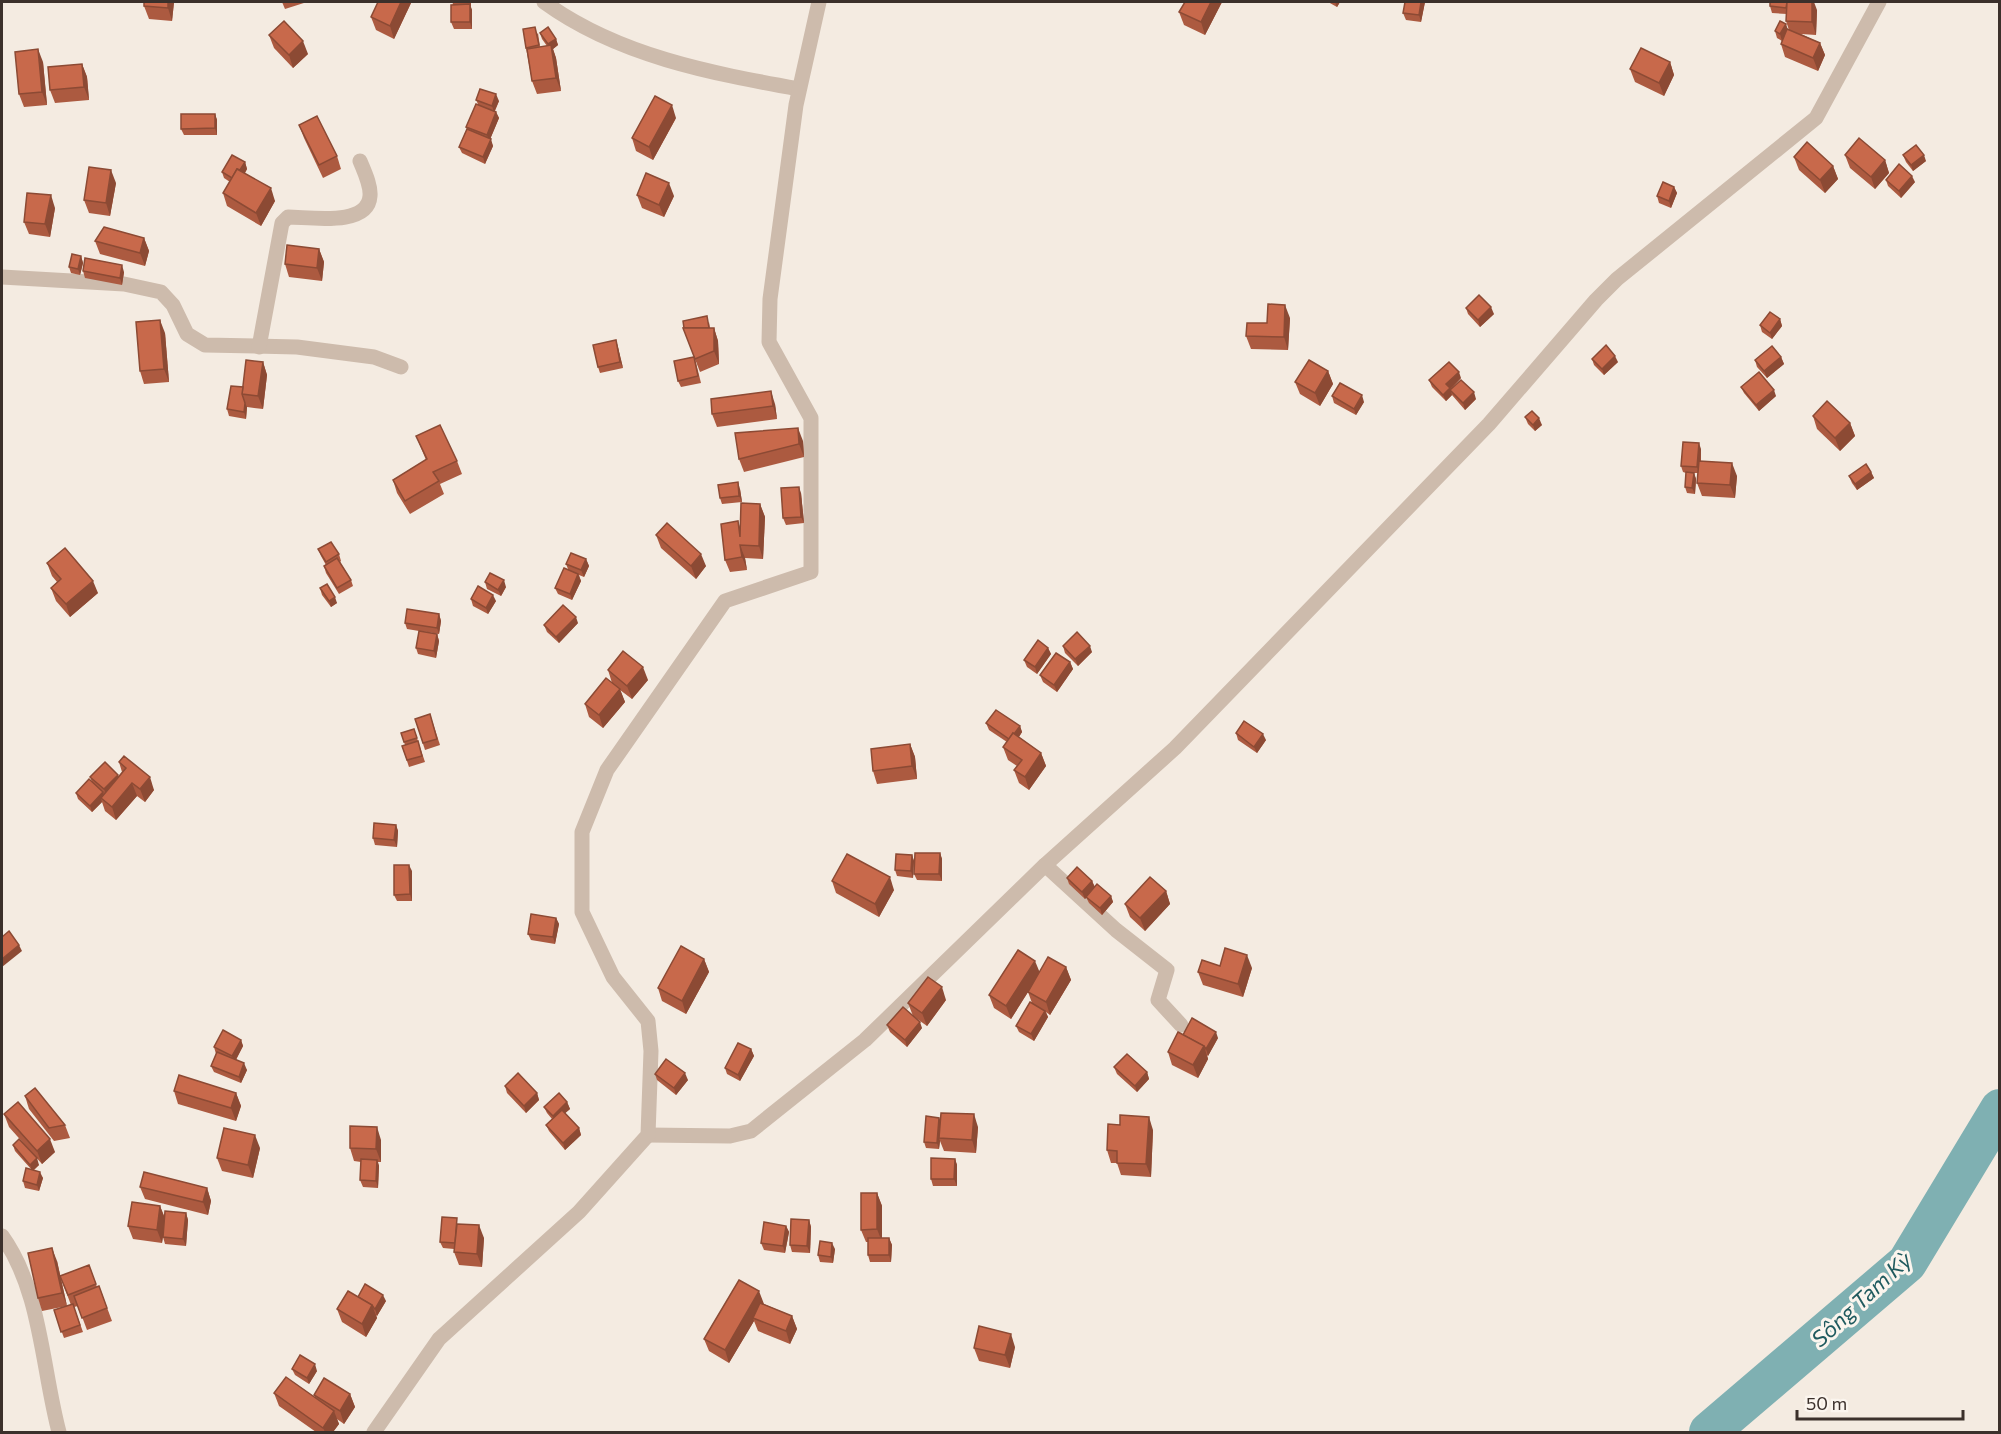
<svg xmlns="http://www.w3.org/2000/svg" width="2001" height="1434" font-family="Commissioner,sans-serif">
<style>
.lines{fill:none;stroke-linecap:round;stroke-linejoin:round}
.river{stroke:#7fb0b2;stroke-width:40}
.street{stroke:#cdbbac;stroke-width:15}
.wall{fill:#ac5a40}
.shaded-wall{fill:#8c4a34}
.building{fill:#c8694b;stroke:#8c4a34;stroke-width:1.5}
.labels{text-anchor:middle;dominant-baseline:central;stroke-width:6;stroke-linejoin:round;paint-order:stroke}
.water-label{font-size:22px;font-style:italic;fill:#1f5a5e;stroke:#fbf5ee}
</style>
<rect width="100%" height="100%" fill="#f4ebe1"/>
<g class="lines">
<polyline class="river" points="1709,1432 1907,1263 2000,1109"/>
<g class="street">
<path d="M544 2C618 56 711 73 799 89"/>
<polyline points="2,277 124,284 161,292 173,305 187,334 205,345 297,347 374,357 401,367"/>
<path d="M259 347 282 223 288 217C310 217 368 227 370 196 371 185 364 171 360 161"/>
<polyline points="1045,865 1116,930 1167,970 1158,1000 1181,1025"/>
<polyline points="648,1135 730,1136 751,1131 865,1040 1045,865 1175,748 1489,424 1596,300 1617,279 1816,118 1879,2"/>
<path d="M2 1236C41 1290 42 1368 59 1432"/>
<polyline points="374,1432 439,1339 579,1212 648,1135 651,1051 648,1021 613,977 582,912 582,832 607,770 725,601 811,572 811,418 769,342 770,299 796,105 819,2"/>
</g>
</g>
<g class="wall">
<polygon points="174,2 172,21 149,19 144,6"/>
<polygon points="282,2 307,2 285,9"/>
<polygon points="452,2 471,2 471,6 470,6 472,10 472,29 454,29 451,22 453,4"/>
<polygon points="1222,2 1205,35 1184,25 1179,12"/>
<polygon points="1328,2 1340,2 1337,7"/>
<polygon points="1425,2 1421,22 1406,20 1403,13"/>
<polygon points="411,3 394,39 376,30 371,17"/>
<polygon points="1770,6 1817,10 1816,35 1801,34 1820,43 1825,55 1818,71 1785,57 1781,44 1782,41 1777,38 1775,31 1787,29 1789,30 1786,21 1787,14 1772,13"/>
<polygon points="538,33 540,47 547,46 542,39 540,33 556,39 558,45 553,49 556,58 561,91 537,94 532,81 526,48"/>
<polygon points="269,35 308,54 293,68 274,48"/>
<polygon points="43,62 47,105 24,107 19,94"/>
<polygon points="1670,62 1674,75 1664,96 1635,82 1630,69"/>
<polygon points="82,64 87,77 89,100 55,103 50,90"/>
<polygon points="476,100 499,101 495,111 496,112 499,118 490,139 493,146 485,164 462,153 459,147 467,129 466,127 478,104"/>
<polygon points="215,114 217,120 217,135 184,135 181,129"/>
<polygon points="676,118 653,160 636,151 632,138"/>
<polygon points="299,125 337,156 341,169 323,178 304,138"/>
<polygon points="1845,155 1885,160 1889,173 1875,189 1850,168"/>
<polygon points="1903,155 1926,161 1913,171 1906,162"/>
<polygon points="1794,157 1833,166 1838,179 1825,193 1799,170"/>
<polygon points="245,162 247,169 245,173 275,201 261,226 227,206 223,193 230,182 224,178 222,172"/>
<polygon points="1886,180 1915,182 1901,198 1888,186"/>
<polygon points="116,183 110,216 89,213 84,200"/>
<polygon points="1674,187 1677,193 1671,208 1659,203 1657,196"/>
<polygon points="637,195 674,196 664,217 642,208"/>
<polygon points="55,208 50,237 29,234 24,222"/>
<polygon points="144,238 149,251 145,266 100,254 95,241"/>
<polygon points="319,249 324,262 322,281 289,277 285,264"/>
<polygon points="81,256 83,263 80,275 71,273 69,267"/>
<polygon points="83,271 124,272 122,285 85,278"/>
<polygon points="1466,308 1494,314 1480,327 1468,314"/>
<polygon points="1290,318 1288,350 1251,349 1246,336 1267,323"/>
<polygon points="1780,319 1782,326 1772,339 1762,332 1760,325"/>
<polygon points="709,322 710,328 714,328 718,341 719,364 700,372 695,359 701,383 681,387 678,381 694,357"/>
<polygon points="165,333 169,382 144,384 140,371"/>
<polygon points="616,340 623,368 600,373 598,367"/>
<polygon points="1781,357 1784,364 1767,378 1757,367 1755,360"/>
<polygon points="1592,359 1618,362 1604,375 1594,365"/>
<polygon points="263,362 267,375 263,409 247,407 246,419 229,416 227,409"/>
<polygon points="1328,371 1333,384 1320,406 1300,394 1295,382"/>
<polygon points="1461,378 1451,389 1476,399 1465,410 1452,395 1446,401 1432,387 1429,380"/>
<polygon points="1741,387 1776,396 1759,411 1744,393"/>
<polygon points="1332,396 1364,402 1356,415 1334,403"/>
<polygon points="775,404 777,419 717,427 712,414"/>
<polygon points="1813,416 1850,423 1855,436 1840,451 1817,429"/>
<polygon points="1525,417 1542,425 1535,431 1528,424"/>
<polygon points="416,436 457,461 462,474 440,484 444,494 410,514 397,493 393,480 426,460"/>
<polygon points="803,441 804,457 744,472 739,459"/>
<polygon points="1701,449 1701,461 1737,476 1735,498 1702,496 1697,483 1698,473 1694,473 1696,479 1695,494 1687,493 1685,487 1686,473 1683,472 1681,466"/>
<polygon points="1871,472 1874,478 1857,490 1852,483 1849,476"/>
<polygon points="740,489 742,502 722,504 720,498"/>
<polygon points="801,493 804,523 786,525 783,518"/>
<polygon points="760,504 765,517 763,559 745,558 747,570 730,572 725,560 738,521 740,528"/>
<polygon points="656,535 706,566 696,579 661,548"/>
<polygon points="318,549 339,554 341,561 340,562 351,580 353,586 339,594 326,573 324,566 326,565 321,556"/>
<polygon points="586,559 589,566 584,577 579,575 581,581 572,600 558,594 555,588 568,569 566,564"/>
<polygon points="47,563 98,593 70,617 56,601 51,588 57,582 52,576"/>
<polygon points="485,582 506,587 501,596 487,589"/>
<polygon points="320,588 337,603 331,607 322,595"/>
<polygon points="471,599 496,601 488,614 473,606"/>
<polygon points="439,614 441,621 439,634 421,631 437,634 439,641 436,658 418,654 416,648 419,631 407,629 405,623"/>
<polygon points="578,623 559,643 547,632 544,625"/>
<polygon points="1063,646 1092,652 1078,666 1065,653"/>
<polygon points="1048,648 1051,654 1037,674 1027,667 1024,660"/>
<polygon points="1070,662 1073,669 1057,692 1043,682 1040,675"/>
<polygon points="608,670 648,680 632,699 620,690 625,702 603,728 589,717 585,704 612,683"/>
<polygon points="430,714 440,745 425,750 415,719"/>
<polygon points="986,723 1020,726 1022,732 1019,737 1041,753 1046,766 1029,790 1019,783 1014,770 1017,766 1008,760 1003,747 1007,742 989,730"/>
<polygon points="414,729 425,762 409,767 402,746 405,745 401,733"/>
<polygon points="1236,733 1266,740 1257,753 1238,740"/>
<polygon points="910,744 915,757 917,779 877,784 873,771"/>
<polygon points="119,762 154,790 145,802 137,796 116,820 105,811 102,802 92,812 78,799 76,793 92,782 90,777 118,777 122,772"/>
<polygon points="396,825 398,831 397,847 375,845 373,838"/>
<polygon points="940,853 942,859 942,881 917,880 914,874"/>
<polygon points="912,855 914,861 913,878 897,876 895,870"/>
<polygon points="412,871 412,901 397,901 394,895"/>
<polygon points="1067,878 1092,881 1095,887 1111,896 1113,902 1102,915 1089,903 1086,897 1088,895 1085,899 1069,884"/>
<polygon points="832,881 894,890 879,917 836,893"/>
<polygon points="1166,891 1170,904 1145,931 1130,917 1125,904"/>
<polygon points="556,918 559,924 555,944 531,940 528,934"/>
<polygon points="704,959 709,972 686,1014 662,1001 658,988"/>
<polygon points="1220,966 1252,968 1243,997 1203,985 1198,972"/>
<polygon points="1066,967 1071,980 1050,1015 1046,1012 1048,1017 1034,1041 1019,1032 1016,1026 1032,1003 1028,992 1011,1019 994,1008 989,995 1039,972"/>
<polygon points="946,1000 927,1026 913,1016 908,1003"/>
<polygon points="887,1025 922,1028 907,1047 890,1032"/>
<polygon points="1183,1035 1218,1038 1208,1056 1207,1055 1208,1059 1198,1078 1172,1065 1168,1052"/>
<polygon points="241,1040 243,1046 236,1060 247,1070 241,1083 214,1072 211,1066 216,1054 214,1047"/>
<polygon points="751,1049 754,1056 740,1081 727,1074 725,1068"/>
<polygon points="1114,1067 1147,1072 1149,1079 1137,1092 1117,1074"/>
<polygon points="655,1074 688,1080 676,1095 657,1080"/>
<polygon points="505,1086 537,1093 539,1100 526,1113 507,1093"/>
<polygon points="174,1091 236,1093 241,1106 236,1121 178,1104"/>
<polygon points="25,1096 65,1125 70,1138 54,1141 29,1109"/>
<polygon points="567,1102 570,1109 565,1113 579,1128 581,1135 565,1150 549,1131 546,1125 552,1119 547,1113 544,1107"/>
<polygon points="4,1114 55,1152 42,1164 9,1127"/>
<polygon points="939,1118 940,1120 978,1127 976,1153 944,1151 940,1141 939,1149 926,1148 924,1142"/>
<polygon points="1153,1130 1151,1177 1121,1175 1117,1163 1111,1163 1107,1150"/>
<polygon points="381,1140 381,1162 378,1162 379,1166 378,1188 363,1187 360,1180 361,1162 354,1161 350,1148"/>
<polygon points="13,1145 39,1165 34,1170 43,1178 39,1191 25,1188 23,1181 31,1169 15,1151"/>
<polygon points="260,1148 253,1178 222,1171 217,1158"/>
<polygon points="955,1159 957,1165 957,1186 933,1186 931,1179"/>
<polygon points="140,1187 207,1188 211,1201 208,1215 145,1199"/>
<polygon points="877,1193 882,1206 882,1238 889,1238 892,1245 891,1262 870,1262 868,1255 868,1242 866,1242 861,1230"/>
<polygon points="160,1206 165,1218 186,1213 188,1220 186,1246 165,1244 163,1237 162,1243 133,1239 128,1226"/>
<polygon points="809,1220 811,1227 810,1253 792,1252 790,1245"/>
<polygon points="460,1224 484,1238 482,1267 459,1265 454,1252 454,1249 443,1248 440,1242"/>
<polygon points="786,1226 789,1232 785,1253 764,1250 761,1243"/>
<polygon points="835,1249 833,1263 820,1262 818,1255"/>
<polygon points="57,1261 67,1306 42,1311 38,1298"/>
<polygon points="89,1265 97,1287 99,1286 112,1321 87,1330 78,1306 74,1307 83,1332 64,1338 54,1310 71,1305 60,1276"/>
<polygon points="358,1297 386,1301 377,1316 376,1315 377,1318 366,1337 342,1322 337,1309"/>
<polygon points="764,1304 792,1316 797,1329 790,1344 758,1331 754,1321 729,1363 709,1351 704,1339"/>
<polygon points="1015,1347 1010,1368 979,1361 974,1348"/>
<polygon points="292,1369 317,1371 309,1384 295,1375"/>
<polygon points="274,1393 315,1397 314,1395 350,1394 355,1407 344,1424 337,1419 339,1424 333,1432 316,1432 279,1406"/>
</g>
<g class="shaded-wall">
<polygon points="168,2 174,2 172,21 168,8"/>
<polygon points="401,2 411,2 411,3 394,39 390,26"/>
<polygon points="1211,2 1222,2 1205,35 1201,22"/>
<polygon points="1335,2 1340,2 1337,7"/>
<polygon points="1421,2 1425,2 1421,22 1419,15"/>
<polygon points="1812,2 1814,2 1817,10 1816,35 1812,22"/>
<polygon points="470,4 472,10 472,29 470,22"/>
<polygon points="1786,24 1788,30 1782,41 1780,34"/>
<polygon points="556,39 558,45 553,49 556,58 561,91 556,78 548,44"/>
<polygon points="303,41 308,54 293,68 289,55"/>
<polygon points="1820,43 1825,55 1818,71 1813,58"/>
<polygon points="38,49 43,62 47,105 42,92"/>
<polygon points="1670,62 1674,75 1664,96 1659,83"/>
<polygon points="82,64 87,77 89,100 84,87"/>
<polygon points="496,94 499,101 494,112 492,106"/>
<polygon points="672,105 676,118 653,160 649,147"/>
<polygon points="496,112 499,118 489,142 487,135"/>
<polygon points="215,114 217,120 217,135 215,128"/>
<polygon points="491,139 493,146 485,164 483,157"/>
<polygon points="1924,155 1926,161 1913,171 1911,165"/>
<polygon points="1885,160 1889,173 1875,189 1871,177"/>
<polygon points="245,162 247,169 237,186 235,180"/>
<polygon points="1833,166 1838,179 1825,193 1820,180"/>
<polygon points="111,170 116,183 110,216 106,203"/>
<polygon points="1912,176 1915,182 1901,198 1899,191"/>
<polygon points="669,183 674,196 664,217 659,205"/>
<polygon points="1674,187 1677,193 1671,208 1669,201"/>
<polygon points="271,188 275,201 261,226 256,213"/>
<polygon points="51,195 55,208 50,237 45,224"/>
<polygon points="144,238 149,251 145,266 140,253"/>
<polygon points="319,249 324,262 322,281 317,268"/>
<polygon points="81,256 83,263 80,275 78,269"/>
<polygon points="122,265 124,272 122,285 120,278"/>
<polygon points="1285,305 1290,318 1288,350 1284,337"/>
<polygon points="1491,307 1494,314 1480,327 1478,320"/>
<polygon points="1780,319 1782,326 1772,339 1770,333"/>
<polygon points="160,320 165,333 169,382 164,369"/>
<polygon points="714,328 718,341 719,364 714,351"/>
<polygon points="616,340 618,347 623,368 620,362"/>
<polygon points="1615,356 1618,362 1604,375 1602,369"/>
<polygon points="1781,357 1784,364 1767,378 1764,371"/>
<polygon points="263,362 267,375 263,409 258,396"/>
<polygon points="1328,371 1333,384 1320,406 1315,393"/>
<polygon points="1459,372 1461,378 1450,389 1452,395 1446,401 1443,395 1446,384"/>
<polygon points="1774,390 1776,396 1759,411 1756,405"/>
<polygon points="771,391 775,404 777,419 773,406"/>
<polygon points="1474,392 1476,399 1465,410 1463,403"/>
<polygon points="1362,395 1364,402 1356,415 1354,409"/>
<polygon points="245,403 247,407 246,419 244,412"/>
<polygon points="1539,418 1542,425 1535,431 1533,425"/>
<polygon points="1850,423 1855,436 1840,451 1835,438"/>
<polygon points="798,428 803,441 804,457 799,444"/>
<polygon points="1699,443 1701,449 1700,474 1697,467"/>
<polygon points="1732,463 1737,476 1735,498 1730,485"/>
<polygon points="1871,472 1874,478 1857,490 1855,484"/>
<polygon points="1694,473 1696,479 1695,494 1692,488"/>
<polygon points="738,482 740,489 742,502 739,496"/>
<polygon points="799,487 801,493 804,523 801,517"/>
<polygon points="760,504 765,517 763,559 759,546"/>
<polygon points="740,545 745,558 747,570 742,557"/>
<polygon points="701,554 706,566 696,579 691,566"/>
<polygon points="586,559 589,566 584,577 581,570"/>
<polygon points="578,574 581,581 572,600 570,594"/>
<polygon points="504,580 506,587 501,596 498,590"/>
<polygon points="93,581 98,593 70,617 66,604"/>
<polygon points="493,595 496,601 488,614 486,608"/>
<polygon points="335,597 337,603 331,607 329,601"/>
<polygon points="439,614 441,621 439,634 437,628"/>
<polygon points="576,617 578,623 559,643 556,637"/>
<polygon points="437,634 439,641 436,658 434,651"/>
<polygon points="1090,646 1092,652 1078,666 1075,659"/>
<polygon points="1048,648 1051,654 1037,674 1035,667"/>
<polygon points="1070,662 1073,669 1057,692 1054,685"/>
<polygon points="643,667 648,680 632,699 627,686"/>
<polygon points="620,689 625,702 603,728 599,715"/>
<polygon points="1020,726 1022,732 1013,746 1011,740"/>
<polygon points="1263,734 1266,740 1257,753 1254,747"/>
<polygon points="910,744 915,757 917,779 912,766"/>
<polygon points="1041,753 1046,766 1029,790 1025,777"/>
<polygon points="118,775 120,782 106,796 104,789"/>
<polygon points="150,777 154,790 145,802 140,789"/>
<polygon points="132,783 137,796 116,820 112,807"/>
<polygon points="103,792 105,798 101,798 102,802 92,812 90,806"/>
<polygon points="396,825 398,831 397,847 394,840"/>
<polygon points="940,853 942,859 942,881 939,874"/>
<polygon points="912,855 914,861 913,878 911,871"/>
<polygon points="409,865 412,871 412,901 410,894"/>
<polygon points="890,877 894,890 879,917 875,904"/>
<polygon points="1092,881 1095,888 1085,899 1082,892"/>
<polygon points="1166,891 1170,904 1145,931 1140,918"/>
<polygon points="1111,896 1113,902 1102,915 1100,908"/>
<polygon points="556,918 559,924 555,944 553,937"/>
<polygon points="19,945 22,951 2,967 2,959"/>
<polygon points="1247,955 1252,968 1243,997 1238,984"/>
<polygon points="704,959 709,972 686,1014 682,1001"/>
<polygon points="1035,961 1040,973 1011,1019 1006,1006"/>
<polygon points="1066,967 1071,980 1050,1015 1046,1002"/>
<polygon points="942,987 946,1000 927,1026 922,1013"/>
<polygon points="1045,1011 1048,1017 1034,1041 1031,1034"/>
<polygon points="920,1022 922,1028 907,1047 905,1040"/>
<polygon points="1216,1032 1218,1038 1208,1056 1206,1049"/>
<polygon points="241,1040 243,1046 234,1063 232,1056"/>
<polygon points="1204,1046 1208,1059 1198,1078 1193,1065"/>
<polygon points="751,1049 754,1056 740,1081 738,1075"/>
<polygon points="244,1063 247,1070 241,1083 239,1077"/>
<polygon points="1147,1072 1149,1079 1137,1092 1135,1086"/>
<polygon points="685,1073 688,1080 676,1095 674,1088"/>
<polygon points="236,1093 241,1106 236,1121 231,1108"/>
<polygon points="537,1093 539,1100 526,1113 524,1106"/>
<polygon points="567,1102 570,1109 555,1122 553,1116"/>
<polygon points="974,1114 978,1127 976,1153 972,1140"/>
<polygon points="1149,1117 1153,1130 1151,1177 1146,1164"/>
<polygon points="939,1118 942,1124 939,1138 940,1141 939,1149 937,1143"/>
<polygon points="377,1127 381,1140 381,1162 376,1149"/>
<polygon points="579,1128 581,1135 565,1150 563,1143"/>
<polygon points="255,1135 260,1148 253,1178 248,1165"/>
<polygon points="50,1139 55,1152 42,1164 37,1151"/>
<polygon points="37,1158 39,1165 32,1171 30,1165"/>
<polygon points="955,1159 957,1165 957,1186 954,1179"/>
<polygon points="377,1160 379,1166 378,1188 376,1181"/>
<polygon points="40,1172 43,1178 39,1191 37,1185"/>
<polygon points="207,1188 211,1201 208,1215 203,1202"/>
<polygon points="877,1193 882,1206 882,1242 877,1229"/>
<polygon points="160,1206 165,1219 162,1243 157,1230"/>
<polygon points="186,1213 188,1220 186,1246 183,1239"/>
<polygon points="809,1220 811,1227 810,1253 807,1246"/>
<polygon points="479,1225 484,1238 482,1267 477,1254"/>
<polygon points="786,1226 789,1232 785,1253 783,1246"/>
<polygon points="889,1238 892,1245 891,1262 889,1255"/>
<polygon points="832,1243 835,1249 833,1263 831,1257"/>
<polygon points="52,1248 57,1261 67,1306 62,1293"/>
<polygon points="759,1291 764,1304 753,1318 754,1321 729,1363 725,1350"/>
<polygon points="383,1295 386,1301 377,1316 375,1309"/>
<polygon points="372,1305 377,1318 366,1337 362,1324"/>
<polygon points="792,1316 797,1329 790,1344 786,1331"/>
<polygon points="1011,1334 1015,1347 1010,1368 1005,1355"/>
<polygon points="315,1364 317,1371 309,1384 307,1378"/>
<polygon points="350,1394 355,1407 344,1424 340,1411"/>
<polygon points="334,1411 339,1424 333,1432 325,1432 323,1428"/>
</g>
<g class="building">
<polygon points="144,2 168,2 168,8 144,6"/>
<polygon points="378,2 401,2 390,26 371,17"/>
<polygon points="1185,2 1211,2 1201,22 1179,12"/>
<polygon points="1405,2 1421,2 1419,15 1403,13"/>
<polygon points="1770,2 1787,2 1786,8 1770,6"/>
<polygon points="1787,2 1812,2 1812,22 1786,21"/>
<polygon points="470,4 470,22 451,22 451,5"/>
<polygon points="284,21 303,41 289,55 269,35"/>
<polygon points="1780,21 1786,24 1780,34 1775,31"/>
<polygon points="535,27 539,45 526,48 523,29"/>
<polygon points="548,27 556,39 548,44 540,33"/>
<polygon points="1787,29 1820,43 1813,58 1781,44"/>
<polygon points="551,45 556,78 532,81 527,49"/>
<polygon points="1641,48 1670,62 1659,83 1630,69"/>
<polygon points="38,49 42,92 19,94 15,52"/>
<polygon points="82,64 84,87 50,90 48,67"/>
<polygon points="480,89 496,94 492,106 476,100"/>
<polygon points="655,96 672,105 649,147 632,138"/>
<polygon points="476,104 496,112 487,135 466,127"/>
<polygon points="181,114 215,114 215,128 181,129"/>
<polygon points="317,116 337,156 319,165 299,125"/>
<polygon points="467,129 491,139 483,157 459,147"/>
<polygon points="1859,138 1885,160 1871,177 1845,155"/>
<polygon points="1807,142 1833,166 1820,180 1794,157"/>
<polygon points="1916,145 1924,155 1911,165 1903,155"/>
<polygon points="232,155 245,162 240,170 237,169 232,178 222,172"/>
<polygon points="1899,164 1912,176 1899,191 1886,180"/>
<polygon points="89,167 111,170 106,203 84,200"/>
<polygon points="237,169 271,188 256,213 223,193"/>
<polygon points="646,173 669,183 659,205 637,195"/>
<polygon points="1663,182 1674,187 1669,201 1657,196"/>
<polygon points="27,193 51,195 45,224 24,222"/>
<polygon points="104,227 144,238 140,253 95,241"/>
<polygon points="287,245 319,249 317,268 285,264"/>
<polygon points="72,254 81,256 78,269 69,267"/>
<polygon points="85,258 122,265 120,278 83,271"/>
<polygon points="1479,295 1491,307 1478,320 1466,308"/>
<polygon points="1268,304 1285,305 1284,337 1246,336 1247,323 1267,323"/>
<polygon points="1770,312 1780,319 1770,333 1760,325"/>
<polygon points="707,316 709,328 684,328 683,321"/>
<polygon points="160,320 164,369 140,371 136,322"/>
<polygon points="683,328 714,328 714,351 695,359"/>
<polygon points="616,340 620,362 598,367 593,345"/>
<polygon points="1606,345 1615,356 1602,369 1592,359"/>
<polygon points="1772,346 1781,357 1764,371 1755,360"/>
<polygon points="694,357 698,376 678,381 674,361"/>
<polygon points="246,360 263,362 258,396 242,394"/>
<polygon points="1309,360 1328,371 1315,393 1295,382"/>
<polygon points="1449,362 1459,372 1446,384 1450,388 1443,395 1429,380"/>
<polygon points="1759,372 1774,390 1756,405 1741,387"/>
<polygon points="1461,380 1474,392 1463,403 1450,390"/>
<polygon points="1340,383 1362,395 1354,409 1332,396"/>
<polygon points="231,386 243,387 242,394 245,403 244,412 227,409"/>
<polygon points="771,391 773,406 712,414 711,399"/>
<polygon points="1827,401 1850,423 1835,438 1813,416"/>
<polygon points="1532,411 1539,418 1533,425 1525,417"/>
<polygon points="440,425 457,461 433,472 439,481 405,501 393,480 427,459 416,436"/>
<polygon points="798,428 799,444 739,459 735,433"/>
<polygon points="1683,442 1699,443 1697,467 1681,466"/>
<polygon points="1699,461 1732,463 1730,485 1697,483"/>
<polygon points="1866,464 1871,472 1855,484 1849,476"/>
<polygon points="1686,472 1694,473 1692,488 1685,487"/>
<polygon points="738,482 739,496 720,498 718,485"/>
<polygon points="799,487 801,517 783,518 781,488"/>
<polygon points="741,503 760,504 759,546 740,545 742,557 725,560 721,524 738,521 740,537"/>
<polygon points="667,523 701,554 691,566 656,535"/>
<polygon points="331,542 339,554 326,562 318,549"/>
<polygon points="65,548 93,581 66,604 51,588 61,579 47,563"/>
<polygon points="571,553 586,559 581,570 566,564"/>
<polygon points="337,558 351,580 337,588 324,566"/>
<polygon points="564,568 578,574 570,594 555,588"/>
<polygon points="490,573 504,580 498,590 485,582"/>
<polygon points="327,584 335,597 329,601 320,588"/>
<polygon points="478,586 493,595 486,608 471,599"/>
<polygon points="563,605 576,617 556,637 544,625"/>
<polygon points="407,609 439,614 437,628 405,623"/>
<polygon points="419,631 437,634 434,651 416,648"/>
<polygon points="1077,632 1090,646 1075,659 1063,646"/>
<polygon points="1038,640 1048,648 1035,667 1024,660"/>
<polygon points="623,651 643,667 627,686 608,670"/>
<polygon points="1056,653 1070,662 1054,685 1040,675"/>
<polygon points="606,678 620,689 599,715 585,704"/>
<polygon points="996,710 1020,726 1014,734 1013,733 1009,739 986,723"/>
<polygon points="430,714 437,739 423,743 415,719"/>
<polygon points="1244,721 1263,734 1254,747 1236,733"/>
<polygon points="414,729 417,738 404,742 401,733"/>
<polygon points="1013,733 1041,753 1025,777 1014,770 1022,760 1003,747"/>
<polygon points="418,741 422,756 407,760 402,746"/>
<polygon points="910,744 912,766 873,771 871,749"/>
<polygon points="124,756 150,777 140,789 132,783 112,807 101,798 126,768 119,762"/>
<polygon points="105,762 118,775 104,789 90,777"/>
<polygon points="89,779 103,792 90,806 76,793"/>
<polygon points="374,823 396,825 394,840 373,838"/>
<polygon points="915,853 940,853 939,874 914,874"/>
<polygon points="847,854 890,877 875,904 832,881"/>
<polygon points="896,854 912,855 911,871 895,870"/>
<polygon points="394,865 409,865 410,894 394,895"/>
<polygon points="1077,867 1092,881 1082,892 1067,878"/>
<polygon points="1150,877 1166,891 1140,918 1125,904"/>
<polygon points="1097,884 1111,896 1100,908 1086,897"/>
<polygon points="531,914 556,918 553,937 528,934"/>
<polygon points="9,931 19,945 2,959 2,937"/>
<polygon points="681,946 704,959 682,1001 658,988"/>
<polygon points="1225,948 1247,955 1238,984 1198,972 1202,960 1220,966"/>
<polygon points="1018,950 1035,961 1006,1006 989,995"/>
<polygon points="1048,957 1066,967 1046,1002 1028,992"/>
<polygon points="928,977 942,987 922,1013 908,1003"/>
<polygon points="1030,1002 1045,1011 1031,1034 1016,1026"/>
<polygon points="903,1007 920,1022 905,1040 887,1025"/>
<polygon points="1192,1018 1216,1032 1206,1049 1204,1046 1183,1035"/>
<polygon points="223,1030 241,1040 232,1056 214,1047"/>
<polygon points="1178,1032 1204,1046 1193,1065 1168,1052"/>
<polygon points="738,1043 751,1049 738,1075 725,1068"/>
<polygon points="217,1052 244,1063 239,1077 211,1066"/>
<polygon points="1127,1054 1147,1072 1135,1086 1114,1067"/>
<polygon points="666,1059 685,1073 674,1088 655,1074"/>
<polygon points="518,1073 537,1093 524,1106 505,1086"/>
<polygon points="179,1075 236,1093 231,1108 174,1091"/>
<polygon points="35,1088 65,1125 49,1128 25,1096"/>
<polygon points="559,1093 567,1102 553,1116 544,1107"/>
<polygon points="18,1102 50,1139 37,1151 4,1114"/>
<polygon points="562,1110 579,1128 563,1143 546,1125"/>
<polygon points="941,1113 974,1114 972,1140 939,1138"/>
<polygon points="1120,1115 1149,1117 1146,1164 1117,1163 1117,1151 1107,1150 1108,1124 1120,1125"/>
<polygon points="926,1116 939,1118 937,1143 924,1142"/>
<polygon points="350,1126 377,1127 376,1149 350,1148"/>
<polygon points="224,1128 255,1135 248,1165 217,1158"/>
<polygon points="19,1139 37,1158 30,1165 13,1145"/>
<polygon points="931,1158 955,1159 954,1179 931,1179"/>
<polygon points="361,1159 377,1160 376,1181 360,1180"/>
<polygon points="26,1168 40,1172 37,1185 23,1181"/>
<polygon points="144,1172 207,1188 203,1202 140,1187"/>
<polygon points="861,1193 877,1193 877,1229 861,1230"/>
<polygon points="132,1202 160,1206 157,1230 128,1226"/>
<polygon points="165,1211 186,1213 183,1239 163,1237"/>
<polygon points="442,1217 457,1218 455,1243 440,1242"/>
<polygon points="791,1219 809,1220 807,1246 790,1245"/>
<polygon points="764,1222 786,1226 783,1246 761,1243"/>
<polygon points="457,1224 479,1225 477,1254 454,1252"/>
<rect x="868" y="1238" width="21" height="17"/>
<polygon points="820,1241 832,1243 831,1257 818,1255"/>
<polygon points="52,1248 62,1293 38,1298 28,1253"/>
<polygon points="89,1265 96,1284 68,1295 60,1276"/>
<polygon points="739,1280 759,1291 725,1350 704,1339"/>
<polygon points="365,1284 383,1295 375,1309 374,1308 372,1305 358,1297"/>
<polygon points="99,1286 107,1308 82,1318 74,1296"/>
<polygon points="348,1291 372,1305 362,1324 337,1309"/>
<polygon points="760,1303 792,1316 786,1331 753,1318"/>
<polygon points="73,1304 80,1325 61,1332 54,1310"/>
<polygon points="979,1326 1011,1334 1005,1355 974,1348"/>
<polygon points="300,1355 315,1364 307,1378 292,1369"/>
<polygon points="286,1377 334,1411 323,1428 274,1393"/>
<polygon points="324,1378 350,1394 340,1411 314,1395"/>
</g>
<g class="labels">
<g class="water-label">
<text transform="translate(1861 1299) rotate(-43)">Sông Tam Kỳ</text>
</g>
</g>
<rect width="2001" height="1434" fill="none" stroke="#3b302b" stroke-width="6"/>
<path d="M1797 1410v9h166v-9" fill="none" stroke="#3b302b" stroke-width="3"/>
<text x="1806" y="1410" font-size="18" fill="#3b302b" stroke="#fbf5ee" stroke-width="4.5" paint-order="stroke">50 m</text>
</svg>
